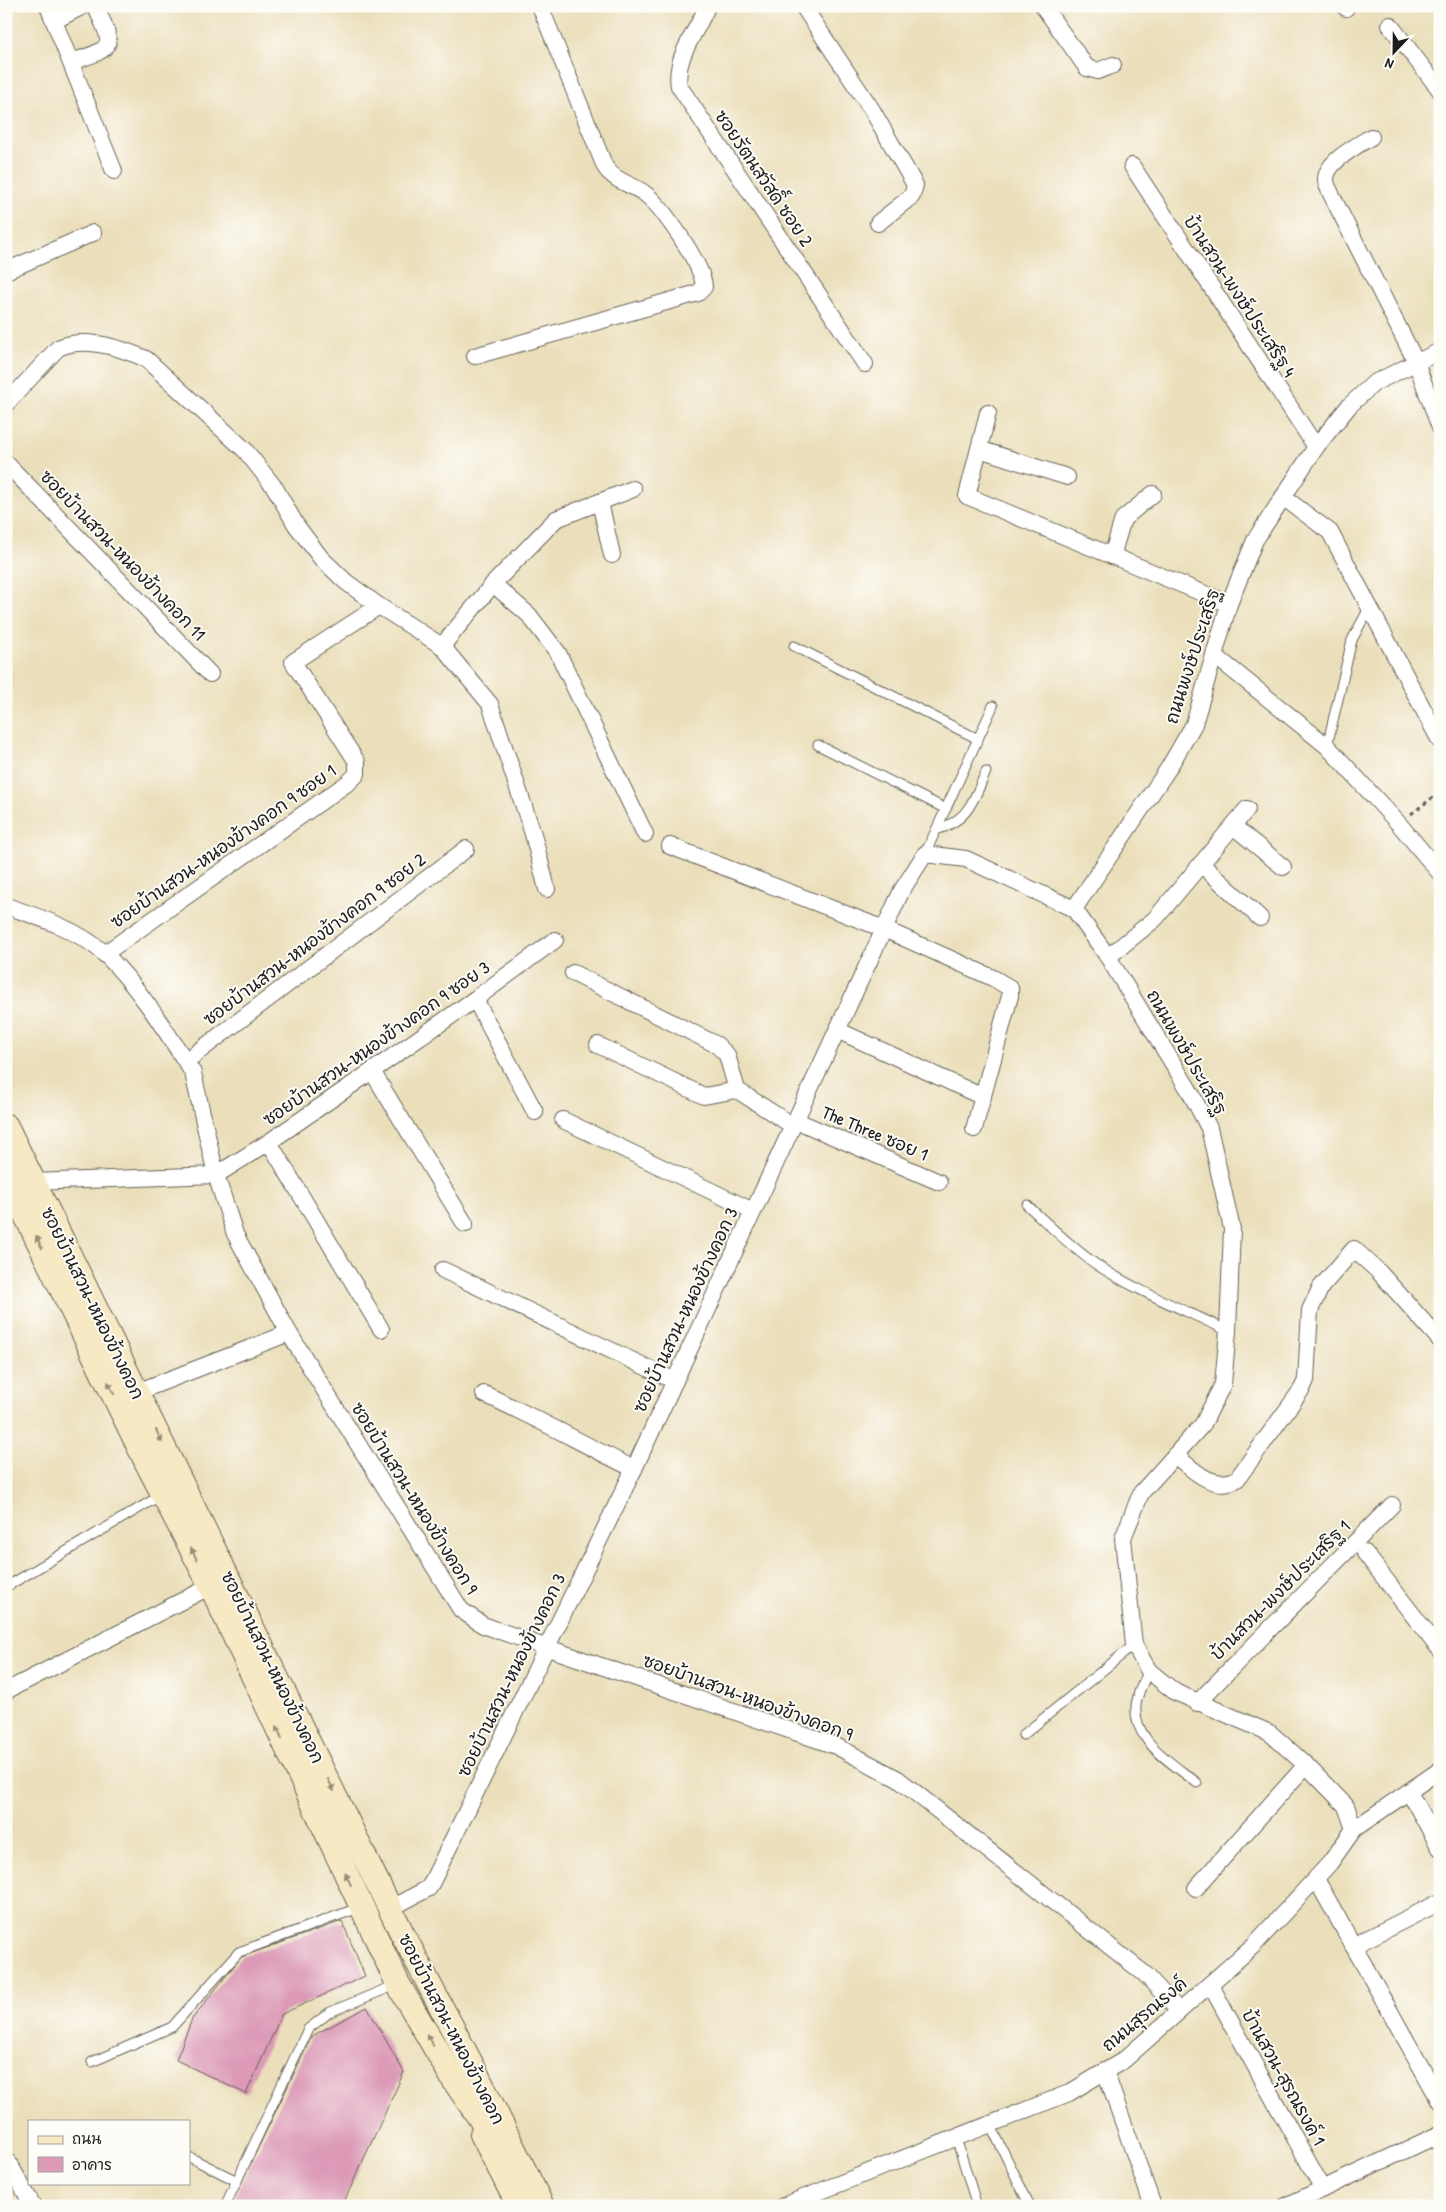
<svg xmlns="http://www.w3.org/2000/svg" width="1446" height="2212" font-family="'Patrick Hand','Playpen Sans Thai',sans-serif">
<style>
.building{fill:#dc9ab7}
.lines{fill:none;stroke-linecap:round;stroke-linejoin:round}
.lane-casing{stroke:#646054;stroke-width:11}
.street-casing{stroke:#646054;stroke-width:18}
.secondary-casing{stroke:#646054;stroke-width:26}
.path{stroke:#646054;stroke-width:3;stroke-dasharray:4 4;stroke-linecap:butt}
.lane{stroke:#fff;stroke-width:9}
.street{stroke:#fff;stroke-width:16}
.secondary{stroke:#f7e9c3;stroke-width:24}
.oneway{fill:#948d78}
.labels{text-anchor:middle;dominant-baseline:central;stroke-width:4;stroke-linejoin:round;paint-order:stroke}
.street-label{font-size:18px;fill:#1c1c1c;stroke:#fdfcf7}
</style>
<rect width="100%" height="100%" fill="#fdfcf7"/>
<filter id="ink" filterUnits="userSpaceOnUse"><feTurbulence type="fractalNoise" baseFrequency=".02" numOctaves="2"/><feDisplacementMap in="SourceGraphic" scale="10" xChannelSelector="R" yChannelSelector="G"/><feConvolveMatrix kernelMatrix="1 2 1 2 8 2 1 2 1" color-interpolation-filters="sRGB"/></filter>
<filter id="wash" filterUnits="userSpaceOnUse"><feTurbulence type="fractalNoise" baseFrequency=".0096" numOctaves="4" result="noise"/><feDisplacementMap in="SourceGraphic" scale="20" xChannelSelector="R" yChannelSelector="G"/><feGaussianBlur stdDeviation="1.12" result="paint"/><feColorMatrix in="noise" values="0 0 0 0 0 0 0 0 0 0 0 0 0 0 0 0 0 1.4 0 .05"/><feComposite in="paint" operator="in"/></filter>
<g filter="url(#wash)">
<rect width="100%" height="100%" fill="#ebdfbb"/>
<g id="blocks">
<g class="building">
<polygon points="342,1921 365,1976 282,2014 246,2094 176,2060 192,2019 241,1957"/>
<polygon points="367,2007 404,2072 342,2206 230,2206 312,2036"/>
</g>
</g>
</g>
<g filter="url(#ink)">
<use href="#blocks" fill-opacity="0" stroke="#646054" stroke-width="1"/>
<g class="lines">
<defs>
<g id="lane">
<polyline points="794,646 978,739"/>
<polyline points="818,745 946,809"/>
<polyline points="1327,746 1352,640 1370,606"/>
<path d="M936 830C969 820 973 801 986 772"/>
<polyline points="925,854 993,706"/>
<path d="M1027 1205C1050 1226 1072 1248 1097 1265 1138 1292 1185 1310 1228 1331"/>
<polyline points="6,1587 163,1494"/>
<path d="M1149 1671C1145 1679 1140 1687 1138 1696 1125 1737 1171 1762 1197 1783"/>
<polyline points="1023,1735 1134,1645"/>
<polyline points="92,2062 172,2027 239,1952 361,1907"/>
<polyline points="990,2124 1030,2206"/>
<polyline points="956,2138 977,2206"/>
<polyline points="189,2157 237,2181"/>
<polyline points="225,2206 308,2029 330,2012 398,1984"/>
</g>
<g id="street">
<polyline points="48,6 114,171"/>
<path d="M707 6C697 33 674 56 679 86L865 364"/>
<polyline points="803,6 872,110 915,185 912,196 878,223"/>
<polyline points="1043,6 1087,68 1098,71 1113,65"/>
<polyline points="1345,6 1346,8"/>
<polyline points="54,21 83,6"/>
<polyline points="1390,25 1440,90"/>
<path d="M71 62C114 48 116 48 95 6"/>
<path d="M1371 137C1358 145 1325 162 1326 180 1326 185 1330 191 1332 196L1416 362 1440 428"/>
<polyline points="1132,166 1316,447"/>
<polyline points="6,271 93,233"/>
<path d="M475 356 698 293 704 287C703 265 662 206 644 193 631 184 614 181 605 167L540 6"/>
<path d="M6 404 58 348C84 336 121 348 146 359L245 450 275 488 296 525 321 558 346 582 379 606"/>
<polyline points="988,413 967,496 1229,604"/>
<polyline points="979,449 1067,477"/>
<polyline points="6,463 210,674"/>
<polyline points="1283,497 1330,532 1440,741"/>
<polyline points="600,502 612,555"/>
<polyline points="1112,556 1123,519 1153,494"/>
<polyline points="493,584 529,615 558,653 645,834"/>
<polyline points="442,646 493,584 556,519 633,489"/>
<polyline points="1214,655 1327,746 1399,824 1440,873"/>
<polyline points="1233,826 1283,867"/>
<polyline points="670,846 884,929 993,978 1010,988 1010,996 974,1129"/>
<polyline points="1201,864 1260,918"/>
<path d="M6 906C39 917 79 930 105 954 139 987 168 1034 193 1073L216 1175 235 1234 289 1333 461 1610 483 1625 548 1648 836 1746 898 1779 1146 1975 1179 2011"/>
<polyline points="1074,909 1108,957 1189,1090 1209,1128 1232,1229 1228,1331 1223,1384 1203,1424 1141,1493 1123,1538 1134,1645 1149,1671 1175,1692 1270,1733 1306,1765 1346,1806 1354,1829"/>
<polyline points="1074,909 1168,769 1194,724 1229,604 1255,540 1316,447 1349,406 1374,383 1440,351"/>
<polyline points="104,954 349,782 357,774 357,762 293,662 379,606 442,646 490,704 533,834 547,889"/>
<polyline points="1108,957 1155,919 1247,809"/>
<polyline points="573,973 717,1045 727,1055 737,1090 793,1126"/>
<polyline points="475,999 535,1112"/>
<polyline points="837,1030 983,1097"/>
<polyline points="598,1045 704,1096 737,1090"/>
<polyline points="186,1061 466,849"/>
<polyline points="372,1071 465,1224"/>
<polyline points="563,1120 753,1211"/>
<polyline points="795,1120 939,1182"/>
<polyline points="269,1142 381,1329"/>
<polyline points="25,1185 33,1182 216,1175 269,1142 372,1071 475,999 555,940"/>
<polyline points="443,1270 675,1381"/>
<polyline points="137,1392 289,1333"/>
<path d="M484 1394C535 1417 583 1444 634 1469"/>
<path d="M1175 1455C1192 1469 1213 1492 1237 1479L1302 1389 1306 1380 1310 1310 1321 1287 1354 1249 1379 1272 1440 1340"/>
<polyline points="1365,1553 1440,1650"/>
<polyline points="6,1691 211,1586"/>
<polyline points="1197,1703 1392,1505"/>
<polyline points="1409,1792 1440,1848"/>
<polyline points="1316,1879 1440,2101"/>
<polyline points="1196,1888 1306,1765"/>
<polyline points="391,1908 429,1888 634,1469 902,890 925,854 966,859 1074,909"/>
<polyline points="1353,1946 1440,1902"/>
<polyline points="1210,1984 1323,2189"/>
<polyline points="1105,2071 1153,2206"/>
<polyline points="6,2158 33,2206"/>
<polyline points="783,2206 1069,2093 1124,2060 1254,1945 1330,1863 1354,1829 1440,1770"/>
<polyline points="1286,2206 1440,2134"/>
</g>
<g id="secondary">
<polyline points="6,1126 401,1931 475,2071 542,2206"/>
<polyline points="6,1175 147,1463 211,1586 398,1984 455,2082 499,2146"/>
<polyline points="482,2134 519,2206"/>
</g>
</defs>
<use href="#lane" class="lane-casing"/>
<use href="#street" class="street-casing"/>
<use href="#secondary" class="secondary-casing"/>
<polyline class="path" points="1411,814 1440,792"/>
<use href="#lane" class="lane"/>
<use href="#street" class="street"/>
<use href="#secondary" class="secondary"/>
</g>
<defs><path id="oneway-solid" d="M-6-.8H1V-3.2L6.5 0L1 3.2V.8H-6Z" transform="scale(1.25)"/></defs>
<g class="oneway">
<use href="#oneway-solid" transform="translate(39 1242) rotate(-116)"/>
<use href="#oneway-solid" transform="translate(111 1388) rotate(-116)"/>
<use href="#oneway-solid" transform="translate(159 1436) rotate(64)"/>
<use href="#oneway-solid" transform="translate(194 1554) rotate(-117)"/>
<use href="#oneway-solid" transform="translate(279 1732) rotate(-115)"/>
<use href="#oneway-solid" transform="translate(331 1785) rotate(64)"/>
<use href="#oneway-solid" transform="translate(348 1879) rotate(-115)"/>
<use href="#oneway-solid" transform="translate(430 2040) rotate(-120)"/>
</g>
</g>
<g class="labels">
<g class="street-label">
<text transform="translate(764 178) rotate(56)">ซอยรัตนสวัสดิ์ ซอย 2</text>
<text transform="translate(1240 296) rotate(57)">บ้านสวน-พงษ์ประเสริฐ 4</text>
<text transform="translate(123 555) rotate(46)">ซอยบ้านสวน-หนองข้างคอก 11</text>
<text transform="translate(1192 656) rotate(-72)">ถนนพงษ์ประเสริฐ</text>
<text transform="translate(223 846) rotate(-35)">ซอยบ้านสวน-หนองข้างคอก 9 ซอย 1</text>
<text transform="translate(314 939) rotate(-37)">ซอยบ้านสวน-หนองข้างคอก 9 ซอย 2</text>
<text transform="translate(376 1043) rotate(-35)">ซอยบ้านสวน-หนองข้างคอก 9 ซอย 3</text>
<text transform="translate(1187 1052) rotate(60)">ถนนพงษ์ประเสริฐ</text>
<text transform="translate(875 1133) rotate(23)">The Three ซอย 1</text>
<text transform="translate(93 1303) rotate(64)">ซอยบ้านสวน-หนองข้างคอก</text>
<text transform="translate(685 1310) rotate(-65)">ซอยบ้านสวน-หนองข้างคอก 3</text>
<text transform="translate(415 1498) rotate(58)">ซอยบ้านสวน-หนองข้างคอก 9</text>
<text transform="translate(1280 1590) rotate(-45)">บ้านสวน-พงษ์ประเสริฐ 1</text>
<text transform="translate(273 1667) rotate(64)">ซอยบ้านสวน-หนองข้างคอก</text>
<text transform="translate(511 1675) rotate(-64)">ซอยบ้านสวน-หนองข้างคอก 3</text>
<text transform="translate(748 1697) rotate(20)">ซอยบ้านสวน-หนองข้างคอก 9</text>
<text transform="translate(1144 2014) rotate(-40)">ถนนสุรณรงค์</text>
<text transform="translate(452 2029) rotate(63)">ซอยบ้านสวน-หนองข้างคอก</text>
<text transform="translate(1284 2077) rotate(61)">บ้านสวน-สุรณรงค์ 1</text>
</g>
</g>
<rect width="1446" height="2212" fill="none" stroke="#fdfcf7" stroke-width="25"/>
<rect x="28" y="2120" width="162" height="65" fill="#fdfcf7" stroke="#a3a29f"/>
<rect x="38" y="2136" width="25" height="8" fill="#f7e9c3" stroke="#a3a29f"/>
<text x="72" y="2144" font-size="15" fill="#1c1c1c">ถนน</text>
<rect x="38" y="2157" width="25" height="15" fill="#dc9ab7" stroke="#a3a29f"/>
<text x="72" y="2170" font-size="15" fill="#1c1c1c">อาคาร</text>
<g transform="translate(1394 52) rotate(202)" stroke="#fdfcf7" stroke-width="4" paint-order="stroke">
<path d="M0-4L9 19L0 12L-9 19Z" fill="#1c1c1c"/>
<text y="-8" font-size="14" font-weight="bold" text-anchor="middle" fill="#1c1c1c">N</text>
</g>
</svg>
